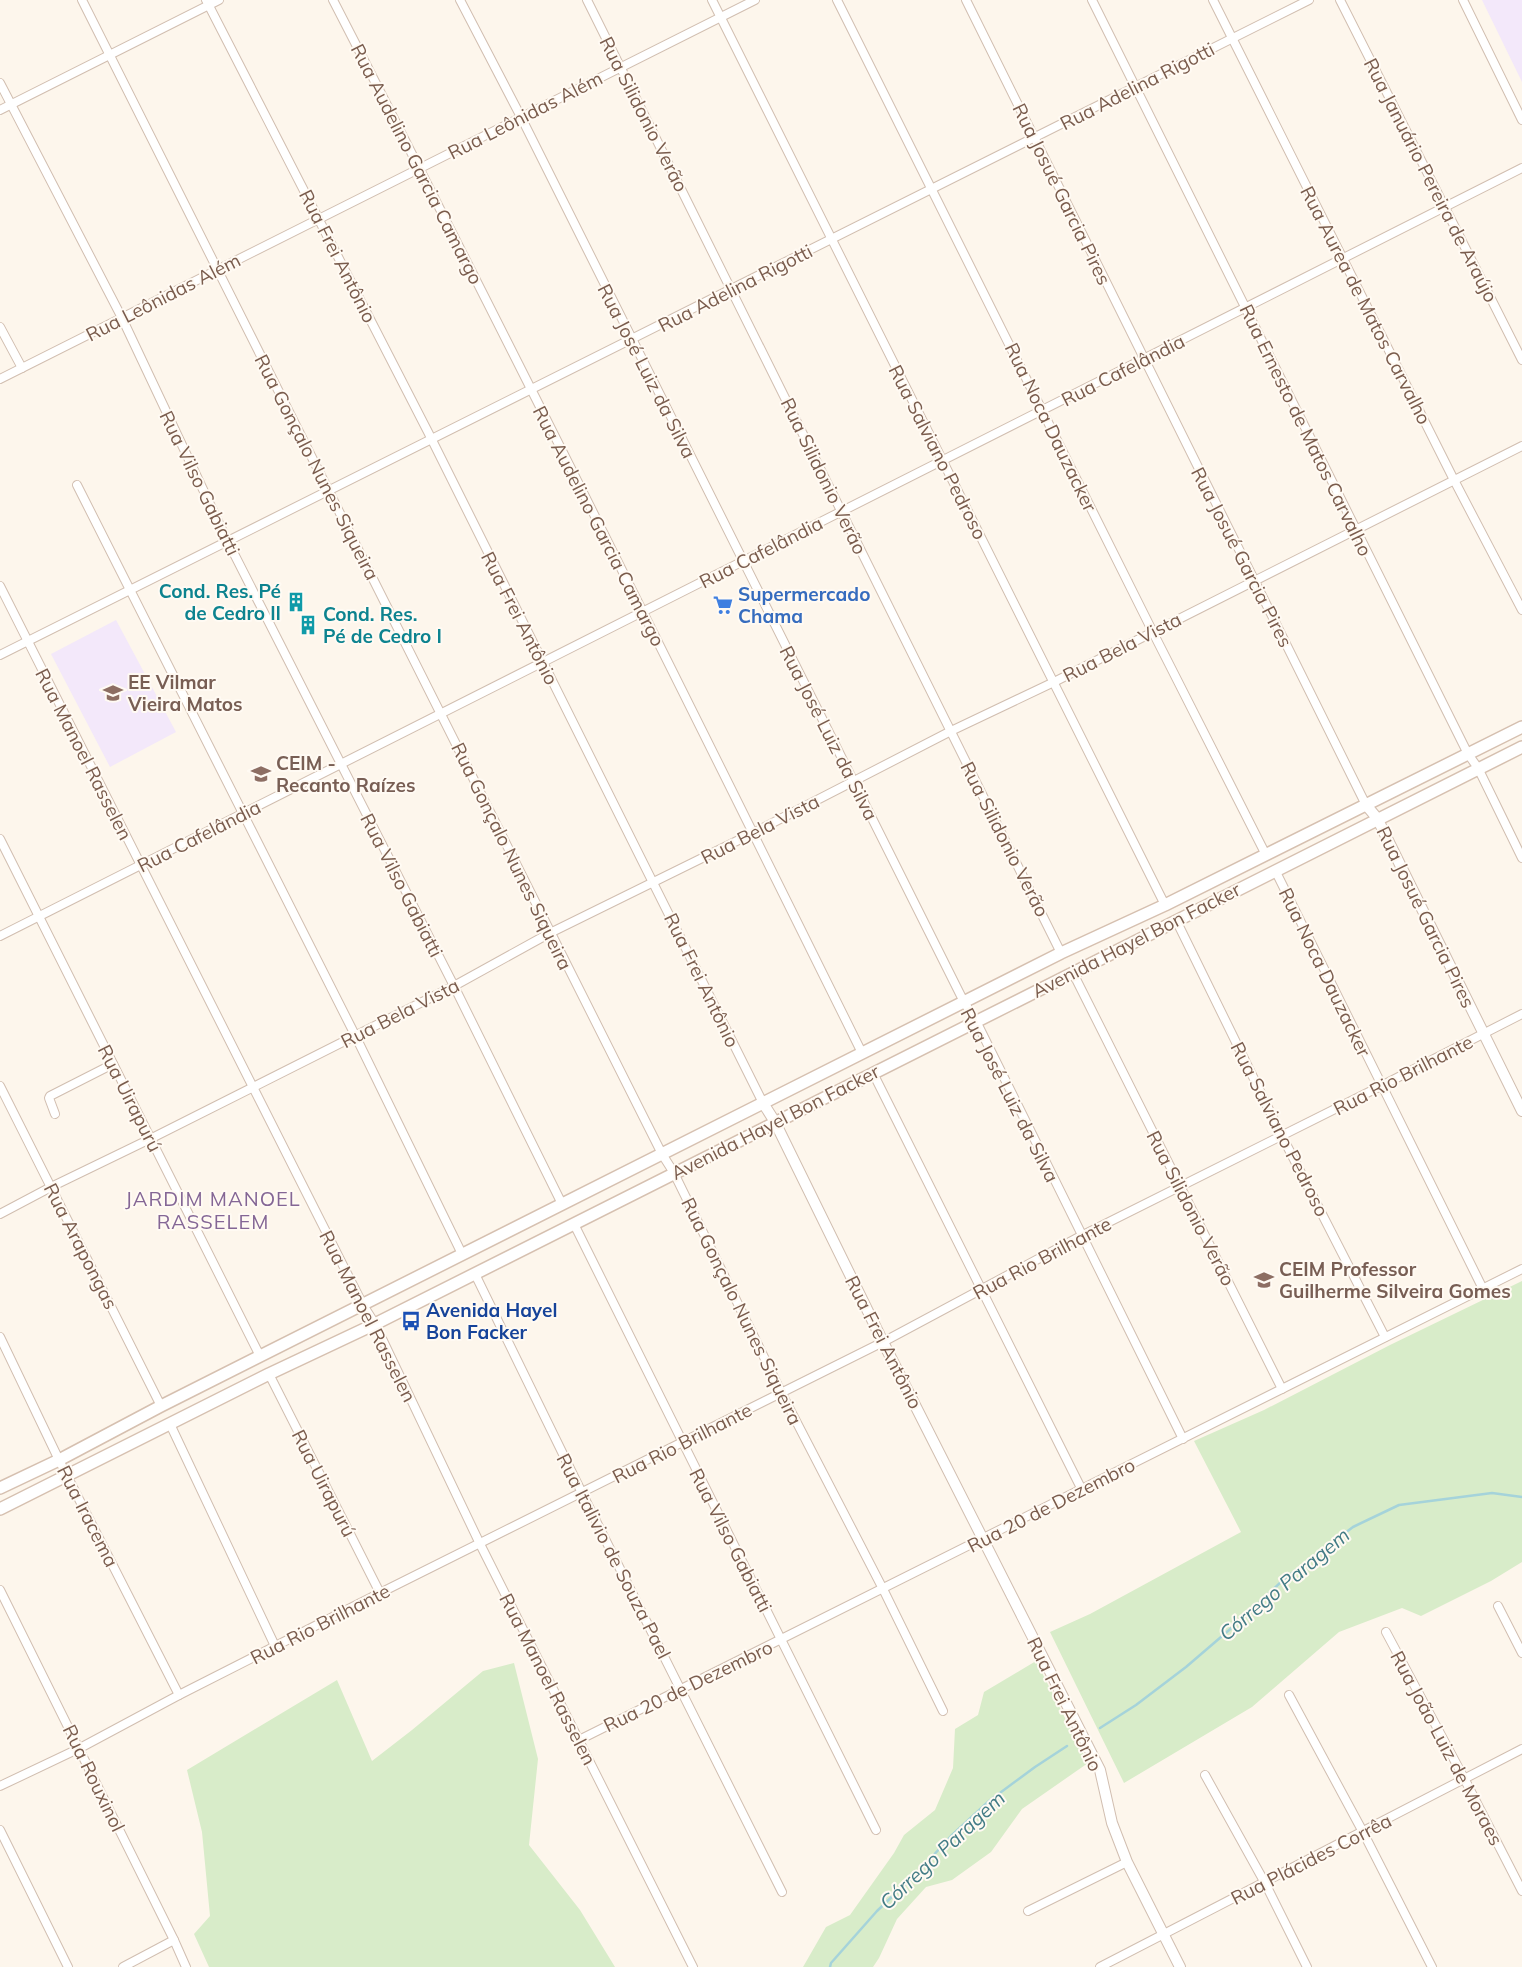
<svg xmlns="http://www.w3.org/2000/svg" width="1522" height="1967" font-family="Mulish,sans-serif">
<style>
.education{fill:#f3e8fa}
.green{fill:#d8ecc9}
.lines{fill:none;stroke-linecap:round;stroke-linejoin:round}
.stream{stroke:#a5d3da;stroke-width:2.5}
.minor-casing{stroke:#d1beb0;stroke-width:10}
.tertiary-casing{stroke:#d1beb0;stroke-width:12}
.secondary-casing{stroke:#d6c0b0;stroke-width:14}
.minor{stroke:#fff;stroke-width:8}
.tertiary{stroke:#fff;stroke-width:10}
.secondary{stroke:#fff;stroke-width:11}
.labels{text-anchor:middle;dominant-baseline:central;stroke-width:4;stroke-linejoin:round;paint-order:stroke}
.street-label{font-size:19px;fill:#7a5c4d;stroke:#fffaf3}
.culture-label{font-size:19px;font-weight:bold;fill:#0d838f;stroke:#fffaf3;text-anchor:end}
.shop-label{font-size:19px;font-weight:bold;fill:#366cbe;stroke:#fffaf3;text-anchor:start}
.education-label{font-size:19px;font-weight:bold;fill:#785e54;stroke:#fffaf3;text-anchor:start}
.transit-label{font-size:19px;font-weight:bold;fill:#164399;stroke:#fffaf3;text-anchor:start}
.neighbourhood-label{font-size:20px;letter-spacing:1px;fill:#846695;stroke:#fffaf3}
.water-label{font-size:20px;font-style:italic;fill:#437c86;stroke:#fffaf3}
</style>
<rect width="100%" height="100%" fill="#fdf6ec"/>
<g class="education">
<polygon points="1482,0 1522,0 1522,82"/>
<polygon points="116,620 176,732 110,767 51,654"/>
</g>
<g class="green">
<polygon points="1522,1281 1522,1562 1491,1581 1421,1616 1402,1608 1339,1632 1252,1707 1124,1783 1050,1632 1090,1614 1241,1532 1194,1441 1264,1410 1390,1345"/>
<polygon points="1036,1661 1088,1763 1022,1809 991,1852 952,1880 926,1887 897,1919 879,1958 873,1967 803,1967 826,1927 850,1915 894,1853 904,1835 935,1810 953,1768 955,1729 978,1715 984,1692"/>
<polygon points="514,1663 538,1759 529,1845 580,1910 615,1967 209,1967 194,1934 210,1916 202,1832 187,1770 337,1680 372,1761 412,1730 483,1671"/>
</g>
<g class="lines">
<g class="stream">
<polyline points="1100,1728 1136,1705 1186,1667 1242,1619 1283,1580 1353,1527 1399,1505 1492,1493 1522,1497"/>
<polyline points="830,1967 831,1963 877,1911 920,1870 951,1836 989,1801 1035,1767 1067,1746"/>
</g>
<defs>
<g id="minor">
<polyline points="82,0 662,1154 674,1173 781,1392 883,1589 943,1711"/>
<polyline points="206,0 428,432 763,1103"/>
<path d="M333 0C513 349 688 701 862 1053"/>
<polyline points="460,0 521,117 964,1002 976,1021 1183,1439"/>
<polyline points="587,0 1061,953"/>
<polyline points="712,0 1165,905"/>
<path d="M837 0C980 285 1120 570 1265 853"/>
<polyline points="966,0 1366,805"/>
<polyline points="1092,0 1468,754 1478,768 1522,858"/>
<polyline points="1213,0 1454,480 1522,610"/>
<polyline points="1340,0 1522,360"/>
<polyline points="1463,0 1522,120"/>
<polyline points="0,83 122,318 225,536 454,986 562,1204"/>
<polyline points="0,110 219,0"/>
<polyline points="0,327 22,368"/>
<polyline points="0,379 755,0"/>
<polyline points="77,485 355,1035 462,1254"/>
<polyline points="0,586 363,1305 375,1324 480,1544 693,1967"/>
<polyline points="0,655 1309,0"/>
<polyline points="0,839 260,1356"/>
<polyline points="1275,870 1483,1289"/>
<polyline points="1176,920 1282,1136 1385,1337"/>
<polyline points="0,936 1522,168"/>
<polyline points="1073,973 1282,1389"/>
<polyline points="873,1073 1082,1490"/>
<polyline points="0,1086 161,1406"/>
<polyline points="55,1114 49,1098 50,1096 113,1064"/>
<polyline points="0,1214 51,1187 150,1139 454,986 550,933 753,833 951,731 1054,682 1522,446"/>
<polyline points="574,1224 876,1830"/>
<polyline points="475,1274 582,1493 782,1892"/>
<polyline points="0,1337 59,1460 179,1695"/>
<polyline points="269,1374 380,1593"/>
<polyline points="170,1424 275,1646"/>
<polyline points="0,1590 174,1940 186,1967"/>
<polyline points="1498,1606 1522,1653"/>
<polyline points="1386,1632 1465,1780 1522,1891"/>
<polyline points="1289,1695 1363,1832 1432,1967"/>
<polyline points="579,1740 1522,1269"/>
<polyline points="1205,1775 1265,1883 1307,1967"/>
<polyline points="0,1786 80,1748 179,1695 380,1593 883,1342 1081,1236 1381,1086 1522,1014"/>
<polyline points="0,1830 68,1967"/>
<polyline points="1028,1911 1127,1862"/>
<polyline points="123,1967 174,1940"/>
<polyline points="1100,1967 1522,1749"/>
</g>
<g id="tertiary">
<polyline points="1366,805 1377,818 1522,1111"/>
<polyline points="763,1103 775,1122 883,1342 1100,1770 1112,1823 1127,1862 1180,1967"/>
</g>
<g id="secondary">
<polyline points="0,1488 59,1460 161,1406 1061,953 1165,905 1522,727"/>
<polyline points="0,1509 269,1374 375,1324 1522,747"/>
</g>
</defs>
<use href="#minor" class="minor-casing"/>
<use href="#tertiary" class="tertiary-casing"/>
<use href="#secondary" class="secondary-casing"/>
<use href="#minor" class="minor"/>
<use href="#tertiary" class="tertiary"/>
<use href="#secondary" class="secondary"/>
</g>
<defs>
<symbol id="building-bare" viewBox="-9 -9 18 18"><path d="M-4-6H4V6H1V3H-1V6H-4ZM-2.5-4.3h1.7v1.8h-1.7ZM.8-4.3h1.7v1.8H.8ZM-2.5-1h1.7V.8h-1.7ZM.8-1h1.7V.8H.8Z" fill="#0f9aa8" stroke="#fffaf3" stroke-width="2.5" paint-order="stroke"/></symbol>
<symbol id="supermarket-bare" viewBox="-9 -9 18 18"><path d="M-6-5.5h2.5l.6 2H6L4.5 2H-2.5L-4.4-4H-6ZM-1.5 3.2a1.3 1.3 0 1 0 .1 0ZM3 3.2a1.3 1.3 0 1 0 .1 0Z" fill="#3f7fe0" stroke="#fffaf3" stroke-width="2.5" paint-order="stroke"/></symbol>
<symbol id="school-bare" viewBox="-9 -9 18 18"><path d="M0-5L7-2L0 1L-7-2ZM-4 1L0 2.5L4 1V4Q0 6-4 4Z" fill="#8d6e63" stroke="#fffaf3" stroke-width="2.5" paint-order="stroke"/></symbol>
<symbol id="bus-bare" viewBox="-9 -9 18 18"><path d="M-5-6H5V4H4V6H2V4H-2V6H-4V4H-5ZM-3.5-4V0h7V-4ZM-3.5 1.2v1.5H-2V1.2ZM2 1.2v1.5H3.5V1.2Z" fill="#1a4fb4" stroke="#fffaf3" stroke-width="2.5" paint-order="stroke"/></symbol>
</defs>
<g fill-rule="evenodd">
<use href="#building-bare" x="282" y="588" width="28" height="28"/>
<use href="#supermarket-bare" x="709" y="591" width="28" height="28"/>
<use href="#building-bare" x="294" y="611" width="28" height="28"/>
<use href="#school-bare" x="99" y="679" width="28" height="28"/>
<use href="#school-bare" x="247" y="760" width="28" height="28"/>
<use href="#school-bare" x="1250" y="1266" width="28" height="28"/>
<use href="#bus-bare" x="397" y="1307" width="28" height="28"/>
</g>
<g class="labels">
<g class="street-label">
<text transform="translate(1137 86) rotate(-27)">Rua Adelina Rigotti</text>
<text transform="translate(644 114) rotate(63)">Rua Silidonio Verão</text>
<text transform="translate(525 115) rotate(-27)">Rua Leônidas Além</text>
<text transform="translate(417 164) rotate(63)">Rua Audelino Garcia Camargo</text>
<text transform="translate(1431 180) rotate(63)">Rua Januário Pereira de Araújo</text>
<text transform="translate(1062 194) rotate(64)">Rua Josué Garcia Pires</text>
<text transform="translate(338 256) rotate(63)">Rua Frei Antônio</text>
<text transform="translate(735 288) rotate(-27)">Rua Adelina Rigotti</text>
<text transform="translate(163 297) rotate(-27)">Rua Leônidas Além</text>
<text transform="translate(1366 305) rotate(63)">Rua Aurea de Matos Carvalho</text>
<text transform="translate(1123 370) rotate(-27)">Rua Cafelândia</text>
<text transform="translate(647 371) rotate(63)">Rua José Luiz da Silva</text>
<text transform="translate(1051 427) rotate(64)">Rua Noca Dauzacker</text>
<text transform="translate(1306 430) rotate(64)">Rua Ernesto de Matos Carvalho</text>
<text transform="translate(938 452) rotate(63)">Rua Salviano Pedroso</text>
<text transform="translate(317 467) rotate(63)">Rua Gonçalo Nunes Siqueira</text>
<text transform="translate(824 476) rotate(64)">Rua Silidonio Verão</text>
<text transform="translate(200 483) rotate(64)">Rua Vilso Gabiatti</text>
<text transform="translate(599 526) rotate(63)">Rua Audelino Garcia Camargo</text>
<text transform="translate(761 552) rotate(-27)">Rua Cafelândia</text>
<text transform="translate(1242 557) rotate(63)">Rua Josué Garcia Pires</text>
<text transform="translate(520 618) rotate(63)">Rua Frei Antônio</text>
<text transform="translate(1122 647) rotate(-27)">Rua Bela Vista</text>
<text transform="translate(829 733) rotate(63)">Rua José Luiz da Silva</text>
<text transform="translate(84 754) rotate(63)">Rua Manoel Rasselen</text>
<text transform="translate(760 829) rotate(-27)">Rua Bela Vista</text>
<text transform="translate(199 836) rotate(-27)">Rua Cafelândia</text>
<text transform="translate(1005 839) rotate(63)">Rua Silidonio Verão</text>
<text transform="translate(512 856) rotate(64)">Rua Gonçalo Nunes Siqueira</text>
<text transform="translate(402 885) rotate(63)">Rua Vilso Gabiatti</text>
<text transform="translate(1426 917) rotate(64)">Rua Josué Garcia Pires</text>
<text transform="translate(1136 940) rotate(-27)">Avenida Hayel Bon Facker</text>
<text transform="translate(1325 972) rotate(64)">Rua Noca Dauzacker</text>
<text transform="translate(702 980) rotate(64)">Rua Frei Antônio</text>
<text transform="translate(400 1013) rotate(-27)">Rua Bela Vista</text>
<text transform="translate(1403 1075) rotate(-27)">Rua Rio Brilhante</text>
<text transform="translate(1010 1095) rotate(63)">Rua José Luiz da Silva</text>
<text transform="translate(130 1098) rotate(63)">Rua Uirapurú</text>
<text transform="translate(775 1122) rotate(-27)">Avenida Hayel Bon Facker</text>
<text transform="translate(1280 1129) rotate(63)">Rua Salviano Pedroso</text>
<text transform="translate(1191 1208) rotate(63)">Rua Silidonio Verão</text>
<text transform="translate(81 1246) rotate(63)">Rua Arapongas</text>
<text transform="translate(1042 1258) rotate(-28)">Rua Rio Brilhante</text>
<text transform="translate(742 1311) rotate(64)">Rua Gonçalo Nunes Siqueira</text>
<text transform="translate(368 1316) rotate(63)">Rua Manoel Rasselen</text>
<text transform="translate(884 1342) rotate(63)">Rua Frei Antônio</text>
<text transform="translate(682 1443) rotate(-27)">Rua Rio Brilhante</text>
<text transform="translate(324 1483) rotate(63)">Rua Uirapurú</text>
<text transform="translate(1051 1505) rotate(-27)">Rua 20 de Dezembro</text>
<text transform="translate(88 1516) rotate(63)">Rua Iracema</text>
<text transform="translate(731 1540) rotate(63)">Rua Vilso Gabiatti</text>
<text transform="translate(614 1556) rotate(63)">Rua Italivio de Souza Pael</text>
<text transform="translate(320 1624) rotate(-27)">Rua Rio Brilhante</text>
<text transform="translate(548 1679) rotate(63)">Rua Manoel Rasselen</text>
<text transform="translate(688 1686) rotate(-26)">Rua 20 de Dezembro</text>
<text transform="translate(1065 1704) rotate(64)">Rua Frei Antônio</text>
<text transform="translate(1447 1748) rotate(62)">Rua João Luiz de Moraes</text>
<text transform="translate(94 1778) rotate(64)">Rua Rouxinol</text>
<text transform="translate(1311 1859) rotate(-27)">Rua Plácides Corrêa</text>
</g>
<g class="culture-label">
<text x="281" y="591">Cond. Res. Pé<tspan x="281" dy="22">de Cedro II</tspan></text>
<text x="323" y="614" text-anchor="start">Cond. Res.<tspan x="323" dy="22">Pé de Cedro I</tspan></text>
</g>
<g class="shop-label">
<text x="738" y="594">Supermercado<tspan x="738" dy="22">Chama</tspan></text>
</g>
<g class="education-label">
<text x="128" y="682">EE Vilmar<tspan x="128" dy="22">Vieira Matos</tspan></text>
<text x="276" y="763">CEIM -<tspan x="276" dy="22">Recanto Raízes</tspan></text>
<text x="1279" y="1269">CEIM Professor<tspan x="1279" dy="22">Guilherme Silveira Gomes</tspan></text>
</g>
<g class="transit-label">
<text x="426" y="1310">Avenida Hayel<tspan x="426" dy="22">Bon Facker</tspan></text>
</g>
<g class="neighbourhood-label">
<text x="213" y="1198">JARDIM MANOEL<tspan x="213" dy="23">RASSELEM</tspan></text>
</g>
<g class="water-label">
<text transform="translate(1284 1584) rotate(-40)">Córrego Paragem</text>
<text transform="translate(942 1850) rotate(-43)">Córrego Paragem</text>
</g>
</g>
</svg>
